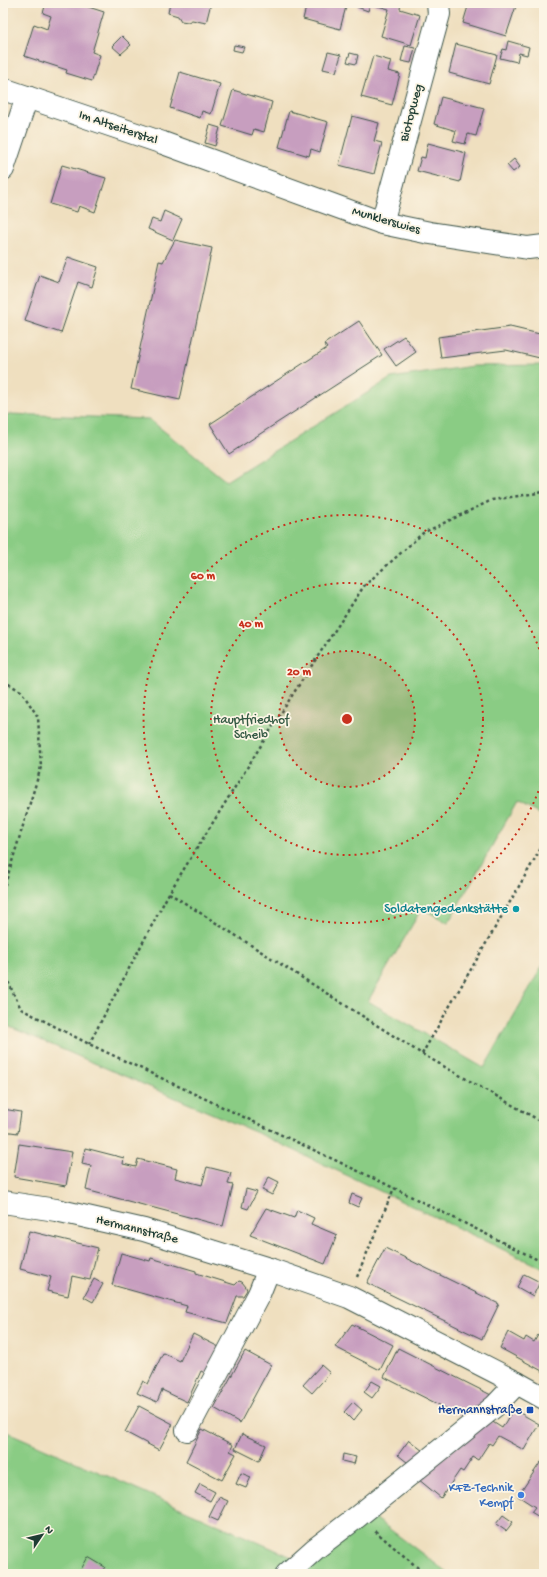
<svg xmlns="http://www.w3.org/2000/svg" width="547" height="1577" font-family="'Gochi Hand',sans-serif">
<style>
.green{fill:#8acc84;stroke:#54845c}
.building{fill:#c79ebf}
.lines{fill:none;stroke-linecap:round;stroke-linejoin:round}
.minor-casing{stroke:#3e5549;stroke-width:24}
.path{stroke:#3e5549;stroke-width:2.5;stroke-dasharray:3 3;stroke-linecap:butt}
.minor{stroke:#fff;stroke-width:22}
.ring{fill:none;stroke:#c8321e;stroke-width:2;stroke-dasharray:2 4}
.culture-dot{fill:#0f9aa8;stroke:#fcf5e5;stroke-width:1.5}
.transit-dot{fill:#1a4fb4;stroke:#fcf5e5;stroke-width:1.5}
.shop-dot{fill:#3f7fe0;stroke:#fcf5e5;stroke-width:1.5}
.labels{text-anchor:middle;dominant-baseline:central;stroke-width:3.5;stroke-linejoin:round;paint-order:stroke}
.street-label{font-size:13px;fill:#1f3d34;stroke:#fcf5e5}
.park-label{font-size:13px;fill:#345a44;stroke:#fcf5e5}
.culture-label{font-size:13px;fill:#0d838f;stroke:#fcf5e5;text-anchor:end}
.transit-label{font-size:13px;fill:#164399;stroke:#fcf5e5;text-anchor:end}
.shop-label{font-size:13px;fill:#366cbe;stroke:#fcf5e5;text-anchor:end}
.centre{fill:#c8321e;stroke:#fcf5e5;stroke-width:2}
.ring-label{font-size:12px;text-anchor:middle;font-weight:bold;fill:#c8321e;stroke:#fcf5e5;stroke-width:3.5;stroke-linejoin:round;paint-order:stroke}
</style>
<rect width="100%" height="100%" fill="#fcf5e5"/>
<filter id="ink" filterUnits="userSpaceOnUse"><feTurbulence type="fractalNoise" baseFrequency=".025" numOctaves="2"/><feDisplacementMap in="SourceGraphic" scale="8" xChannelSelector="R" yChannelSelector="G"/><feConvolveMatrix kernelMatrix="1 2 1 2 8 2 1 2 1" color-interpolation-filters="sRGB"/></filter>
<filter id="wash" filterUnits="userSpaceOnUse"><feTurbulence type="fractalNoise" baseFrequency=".012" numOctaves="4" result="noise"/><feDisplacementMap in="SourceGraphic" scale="16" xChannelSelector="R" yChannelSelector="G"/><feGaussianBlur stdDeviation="0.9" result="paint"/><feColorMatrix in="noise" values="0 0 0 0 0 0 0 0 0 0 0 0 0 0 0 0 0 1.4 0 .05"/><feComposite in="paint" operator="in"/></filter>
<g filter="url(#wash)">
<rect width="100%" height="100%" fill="#efdfbf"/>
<g class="green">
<polygon points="544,365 544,817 517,802 448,923 422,908 368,1001 484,1068 544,963 544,1269 262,1135 3,1024 3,416 9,414 149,419 226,481 391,378 473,366"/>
<polygon points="3,1430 312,1566 368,1517 375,1518 449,1574 3,1574"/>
</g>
<g id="blocks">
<g class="building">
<polygon points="46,3 76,3 104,12 92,52 100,55 92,81 66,73 67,70 24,56 34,24 47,29 51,16 43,13"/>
<polygon points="170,3 211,3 206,23 192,20 188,22 181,21 178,16 168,13"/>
<polygon points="307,3 347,3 340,29 303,19"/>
<polygon points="359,3 401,3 400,9 420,15 411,45 381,36 389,9 370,4 368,11 357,7"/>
<polygon points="469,3 517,3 506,36 463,23"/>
<polygon points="122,36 131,45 121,54 112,46"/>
<polygon points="508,41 529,47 527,55 519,53 517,62 500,58 503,49 506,50"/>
<polygon points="456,44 497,55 489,84 449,73"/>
<polygon points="234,45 244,47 242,52 233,50"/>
<polygon points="405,46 415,48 411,63 401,61"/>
<polygon points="328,52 341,55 336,72 323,69"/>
<polygon points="350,53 358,55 356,64 347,62"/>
<polygon points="373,56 391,61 388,71 400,74 392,105 361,97"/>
<polygon points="180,72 220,84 211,114 202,111 200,118 170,108"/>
<polygon points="233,90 272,102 264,132 254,129 252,135 222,126"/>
<polygon points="441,97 484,108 476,136 468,134 465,144 453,141 456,131 434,124"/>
<polygon points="289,111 328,122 320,152 311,149 309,156 279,147"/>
<polygon points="352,116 379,123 374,141 382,143 374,174 339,165"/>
<polygon points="210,125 220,128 215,146 205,143"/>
<polygon points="428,143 466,153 460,182 417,171 421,157 425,158"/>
<polygon points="514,159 520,167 513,172 507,165"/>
<polygon points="62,165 106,178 95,212 79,206 77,212 50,204"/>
<polygon points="164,211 182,219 173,240 148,229 152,219 160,222"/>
<polygon points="175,240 212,248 180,400 131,389 159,261 163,262"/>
<polygon points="68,257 98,267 92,287 78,282 61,333 25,321 40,275 59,282"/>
<polygon points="359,321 382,355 229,454 210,424 327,348 324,344"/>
<polygon points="510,327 544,335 544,359 506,350 441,358 438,337"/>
<polygon points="404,336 416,352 396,366 384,349"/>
<polygon points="3,1109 21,1112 18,1133 3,1131"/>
<polygon points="19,1144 72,1152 66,1186 14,1177"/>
<polygon points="85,1148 124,1158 123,1164 136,1167 138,1159 177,1169 175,1178 202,1185 207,1167 231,1173 228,1184 233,1185 223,1226 86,1190 91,1166 82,1164"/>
<polygon points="269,1177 279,1182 272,1195 262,1190"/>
<polygon points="246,1189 257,1192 248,1209 242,1207"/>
<polygon points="352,1194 362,1198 358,1207 349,1203"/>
<polygon points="266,1208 294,1218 297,1210 314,1218 311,1224 337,1235 325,1264 250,1235"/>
<polygon points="29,1231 98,1248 90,1280 72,1276 68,1296 47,1291 51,1277 20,1269"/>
<polygon points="385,1248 499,1304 482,1339 367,1283"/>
<polygon points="121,1253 150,1261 151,1258 196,1271 196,1273 235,1285 239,1281 242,1282 246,1287 247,1290 243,1296 237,1296 227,1323 185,1312 187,1306 112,1285"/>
<polygon points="524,1274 540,1282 533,1296 517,1287"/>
<polygon points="94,1279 103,1284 93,1302 84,1297"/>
<polygon points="352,1324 393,1345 380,1370 335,1347"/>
<polygon points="508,1332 524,1341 526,1337 534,1342 538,1335 544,1339 544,1372 500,1348"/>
<polygon points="193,1334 219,1347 207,1374 201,1371 187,1402 162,1390 157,1402 137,1393 143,1381 148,1384 163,1353 180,1361"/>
<polygon points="398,1348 493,1396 469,1420 384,1377"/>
<polygon points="245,1351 271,1365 240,1423 214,1408"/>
<polygon points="321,1365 330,1373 312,1393 303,1385"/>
<polygon points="372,1381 381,1386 372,1398 364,1392"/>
<polygon points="353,1402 362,1410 353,1421 344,1412"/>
<polygon points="139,1406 173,1424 159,1450 125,1432"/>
<polygon points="513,1409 539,1424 524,1450 498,1436 492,1445 489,1443 478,1460 473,1457 463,1472 460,1470 441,1498 418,1479 488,1419 502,1428"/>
<polygon points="202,1429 233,1445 230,1451 236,1454 222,1480 186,1461"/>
<polygon points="242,1434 266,1445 259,1461 235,1449"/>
<polygon points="409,1440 423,1451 412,1466 398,1455"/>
<polygon points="343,1454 356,1457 354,1464 342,1461"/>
<polygon points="544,1460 544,1520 531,1512 535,1507 518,1496 540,1463"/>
<polygon points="241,1473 251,1477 246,1488 236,1484"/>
<polygon points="200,1484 215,1492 210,1501 195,1493"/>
<polygon points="219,1497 228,1501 218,1521 209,1517"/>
<polygon points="503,1515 513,1522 506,1531 496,1524"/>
<polygon points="88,1557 105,1567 100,1574 82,1574 79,1573"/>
</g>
</g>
</g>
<g filter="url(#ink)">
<use href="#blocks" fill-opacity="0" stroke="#3e5549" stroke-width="1"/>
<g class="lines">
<defs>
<g id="minor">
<polyline points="3,89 163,143 382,223 430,233 528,248 544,246"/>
<polyline points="3,169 27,97"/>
<polyline points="382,223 439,14 438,3"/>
<polyline points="3,1202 56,1210 144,1230 269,1269 349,1297 517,1383 544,1398"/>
<polyline points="187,1430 259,1294 269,1269"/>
<polyline points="287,1574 315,1549 357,1517 495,1406 517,1383"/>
</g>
</defs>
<use href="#minor" class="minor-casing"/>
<g class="path">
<polyline points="3,681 21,691 38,717 41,767 3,891"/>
<polyline points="3,696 8,683"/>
<polyline points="169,893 422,1054 544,1123"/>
<polyline points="3,971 21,1009 89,1044 394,1188 544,1263"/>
<polyline points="89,1044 169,893 293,694 364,586 423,533 492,500 544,492"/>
<polyline points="422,1054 544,843"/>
<polyline points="357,1277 394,1188"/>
<polyline points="375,1531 425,1574"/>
</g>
<use href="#minor" class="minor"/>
</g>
</g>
<circle cx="347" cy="719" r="68" fill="#c8321e" fill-opacity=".12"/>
<g class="ring">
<circle cx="347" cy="719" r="68"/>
<circle cx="347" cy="719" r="136"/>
<path d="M544 774A204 204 0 1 1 544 664"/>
</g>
<circle class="culture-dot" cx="516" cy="909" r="4"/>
<rect class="transit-dot" x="526" y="1406" width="8" height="8" rx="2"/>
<circle class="shop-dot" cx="521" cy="1495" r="4"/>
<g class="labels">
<g class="street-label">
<text transform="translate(412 113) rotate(-75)">Biotopweg</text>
<text transform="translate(118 128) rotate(19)">Im Altseiterstal</text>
<text transform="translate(386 221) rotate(16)">Munklerswies</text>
<text transform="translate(137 1230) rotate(14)">Hermannstraße</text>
</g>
<g class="park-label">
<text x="251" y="720">Hauptfriedhof<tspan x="251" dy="15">Scheib</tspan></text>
</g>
<g class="culture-label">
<text x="508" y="909">Soldatengedenkstätte</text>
</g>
<g class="transit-label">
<text x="522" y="1410">Hermannstraße</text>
</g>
<g class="shop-label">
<text x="513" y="1488">KFZ-Technik<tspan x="513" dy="15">Kempf</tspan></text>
</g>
</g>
<circle cx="347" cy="719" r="6" class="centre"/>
<g class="ring-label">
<text x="203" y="579">60 m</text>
<text x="251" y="627">40 m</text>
<text x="299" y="675">20 m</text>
</g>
<rect width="547" height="1577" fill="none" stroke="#fcf5e5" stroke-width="16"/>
<g transform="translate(42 1535) rotate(55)" stroke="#fcf5e5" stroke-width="3" paint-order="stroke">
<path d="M0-3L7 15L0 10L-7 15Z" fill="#1f3d34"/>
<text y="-6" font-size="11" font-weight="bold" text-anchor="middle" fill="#1f3d34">N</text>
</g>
</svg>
